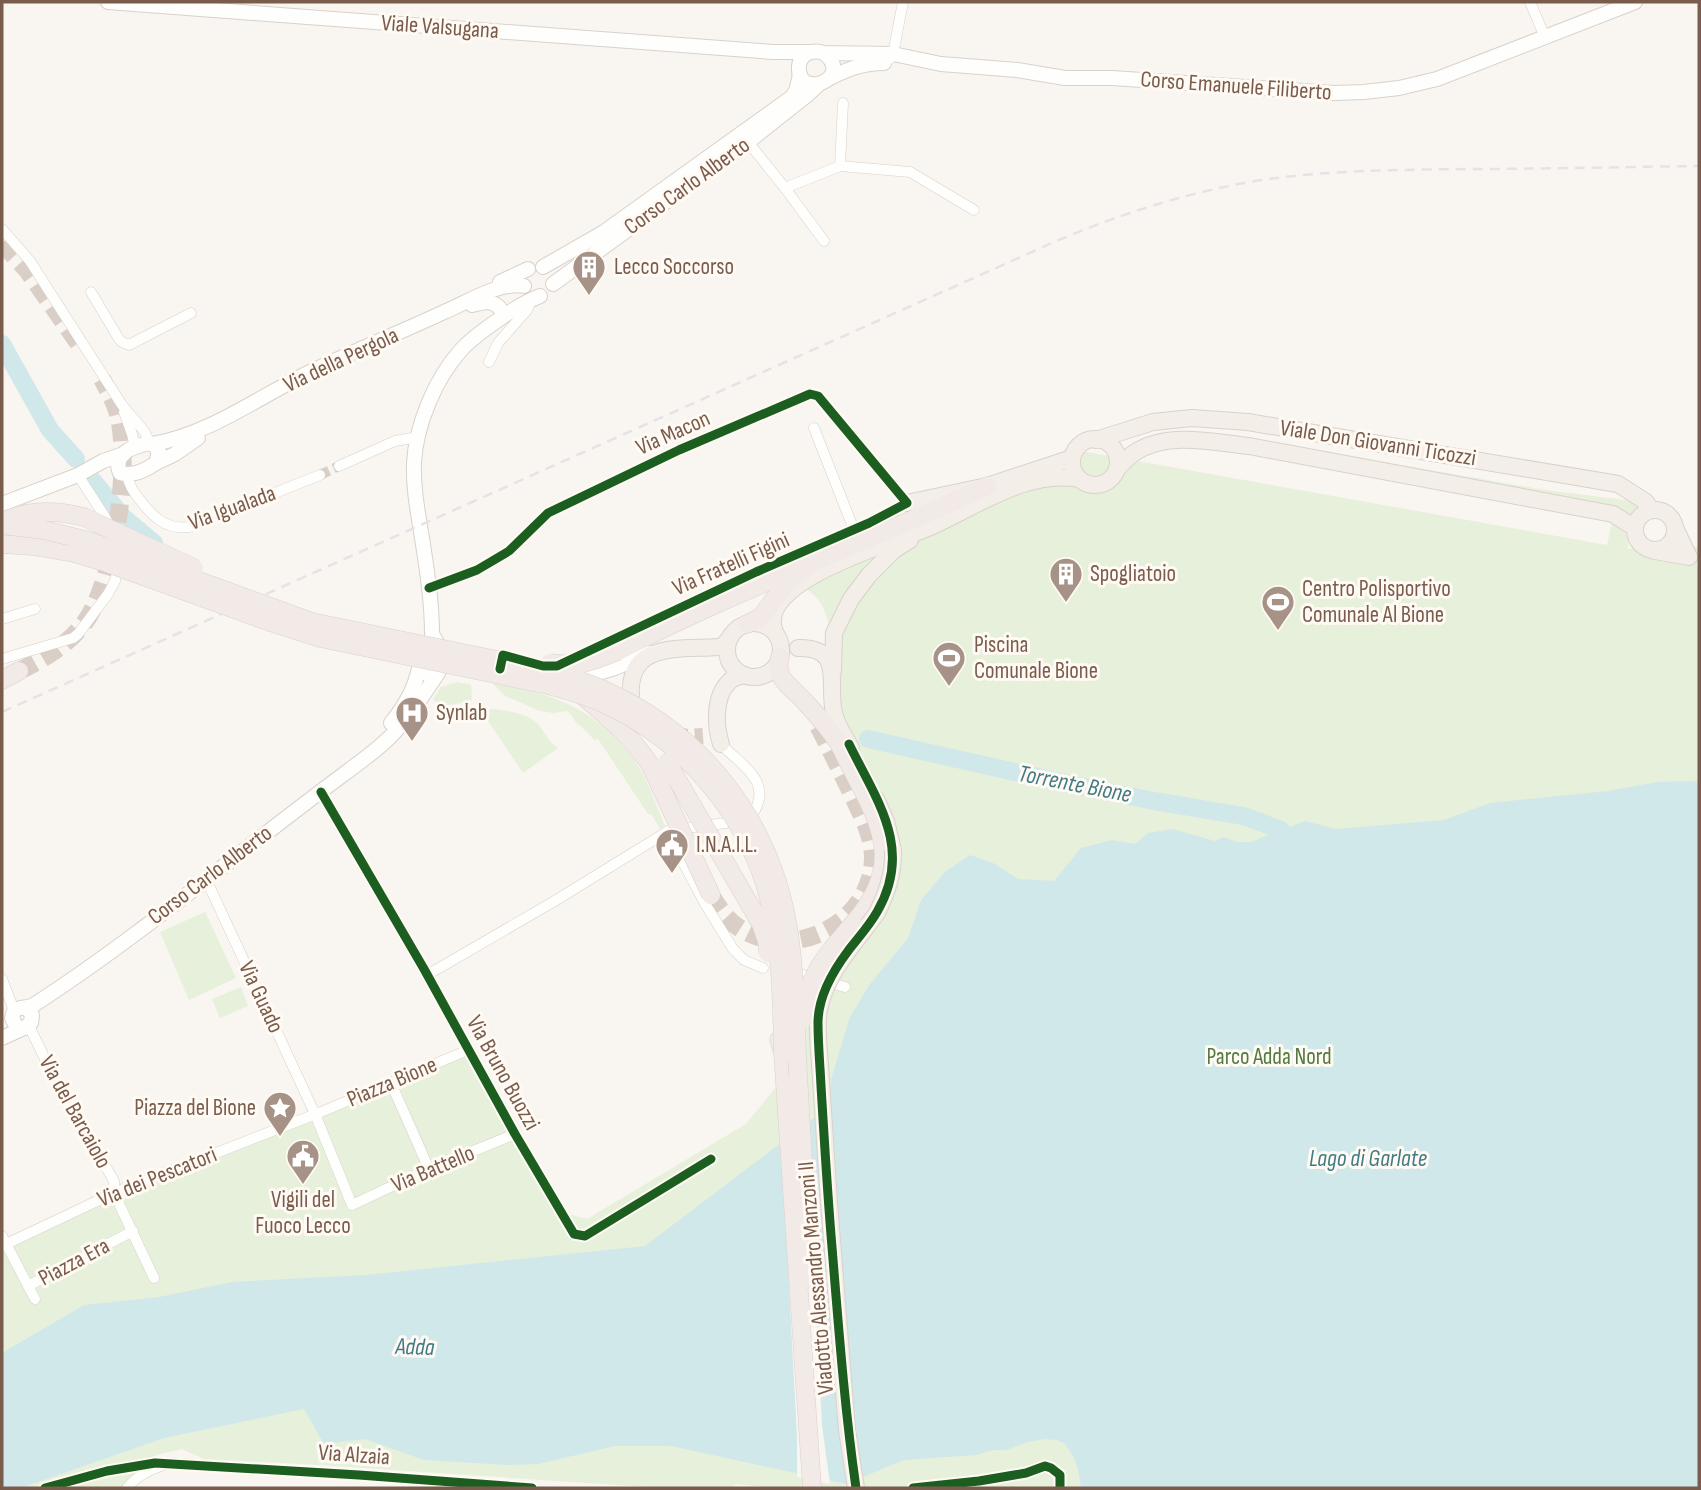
<svg xmlns="http://www.w3.org/2000/svg" width="1701" height="1490" font-family="'Sofia Sans Condensed',sans-serif">
<style>
.green{fill:#e7f0db}
.water{fill:#d0e8ea}
.pier{fill:#f9f5f0}
.lines{fill:none;stroke-linecap:round;stroke-linejoin:round}
.river{stroke:#d0e8ea;stroke-width:18}
.street-tunnel{stroke:#d9cfc7;stroke-width:10;stroke-dasharray:10 5;stroke-linecap:butt}
.primary-tunnel{stroke:#d9cfc7;stroke-width:16;stroke-dasharray:16 8;stroke-linecap:butt}
.highway-tunnel{stroke:#d9cfc7;stroke-width:18;stroke-dasharray:18 9;stroke-linecap:butt}
.street-casing{stroke:#d7d1cb;stroke-width:11}
.secondary-casing{stroke:#d9d2cb;stroke-width:16}
.primary-casing{stroke:#dad1cc;stroke-width:18}
.highway-casing{stroke:#dad1cc;stroke-width:19}
.street{stroke:#fefefd;stroke-width:10}
.secondary{stroke:#fefefd;stroke-width:14}
.primary{stroke:#f3eee8;stroke-width:16}
.highway{stroke:#f2eae7;stroke-width:18}
.rail{stroke:#e6e3e7;stroke-width:2.5;stroke-dasharray:10 7;stroke-linecap:butt}
.primary-bridge-casing{stroke:#dad1cc;stroke-width:18;stroke-linecap:butt}
.highway-bridge-casing{stroke:#dad1cc;stroke-width:19;stroke-linecap:butt}
.primary-bridge{stroke:#f3eee8;stroke-width:16}
.highway-bridge{stroke:#f2eae7;stroke-width:18}
.cycleway-casing{stroke:#fffaf3;stroke-width:13}
.cycleway{stroke:#1b5e20;stroke-width:9}
.labels{text-anchor:middle;dominant-baseline:central;stroke-width:6;stroke-linejoin:round;paint-order:stroke}
.street-label{font-size:23px;fill:#7a5c4d;stroke:#fffaf3}
.poi-label{font-size:23px;fill:#7a5c4d;stroke:#fffaf3;text-anchor:start}
.park-label{font-size:23px;fill:#537a41;stroke:#fffaf3}
.water-label{font-size:24px;font-style:italic;fill:#437c86;stroke:#fffaf3}
</style>
<rect width="100%" height="100%" fill="#f9f5f0"/>
<g class="green">
<polygon points="1259,440 1545,490 1633,501 1641,506 1630,518"/>
<path d="M1070 449 1607 545 1612 522 1620 524C1625 531 1631 540 1628 549L1644 544 1672 542 1699 548V1488H771L736 1484 729 1488H663L303 1464 204 1459 182 1449 156 1455 143 1465H152L135 1473 121 1488H2V1233L8 1241 113 1186 468 1052 564 1213 587 1219 746 1124 781 1081 787 1045 870 896 882 853 842 733 822 650 831 629C822 606 824 600 801 586L885 547 882 555 990 486Z"/>
<polygon points="457,682 471,685 472,700 443,707 433,699 441,687"/>
<path d="M492 683C517 688 542 692 566 703 596 716 629 747 644 776 652 792 658 810 665 826L660 829 651 814H648L598 739 594 740C589 734 584 729 578 724 573 720 573 715 567 711L554 713 540 711 505 696Z"/>
<path d="M493 709C508 711 529 713 540 726 546 735 549 742 558 748L523 773 482 712 483 710Z"/>
<polygon points="205,912 236,978 189,1000 160,932"/>
<polygon points="241,987 248,1006 220,1018 212,999"/>
</g>
<polygon class="water" points="1699,781 1699,1488 1081,1488 1078,1469 1073,1456 1065,1444 1057,1440 1045,1439 1027,1442 1007,1450 993,1450 976,1455 904,1460 846,1484 671,1446 615,1446 538,1464 507,1465 424,1460 365,1439 324,1444 304,1409 164,1438 21,1488 2,1488 2,1353 84,1305 159,1297 232,1282 366,1275 645,1246 823,1111 830,1098 831,1079 850,1017 870,984 908,938 921,900 945,872 970,855 993,863 1018,879 1054,881 1081,848 1112,840 1135,844 1148,833 1173,829 1215,841 1223,837 1237,842 1251,842 1305,821 1337,829 1444,820 1490,803 1608,791 1657,782"/>
<polygon class="pier" points="807,1118 822,1425 830,1484 797,1477 797,1436 781,1138"/>
<g class="lines">
<g class="river">
<polyline points="2,344 50,430 76,459"/>
<polyline points="93,481 124,518 154,543"/>
<polyline points="868,739 1064,783 1149,800 1244,816 1281,830"/>
</g>
<polyline class="street-tunnel" points="320,475 339,466"/>
<polyline class="primary-tunnel" points="671,734 688,737 703,736"/>
<g class="highway-tunnel">
<polyline points="2,243 27,270 79,344"/>
<path d="M19 671C46 658 73 642 89 616 115 573 130 467 119 418 116 404 109 392 102 379"/>
<path d="M711 895C718 907 726 919 738 927 792 964 872 923 873 858 873 834 860 813 851 792 839 768 828 744 815 720"/>
</g>
<defs>
<g id="street">
<polyline points="1530,2 1545,37"/>
<polyline points="890,59 893,54 903,2"/>
<polyline points="748,142 785,188 824,241"/>
<polyline points="840,166 843,103"/>
<polyline points="785,188 840,166 910,172 974,210"/>
<polyline points="2,229 30,261 122,405 144,431 150,443"/>
<polyline points="91,292 119,339 122,342 129,345 191,313"/>
<polyline points="489,362 498,343 527,310 532,299"/>
<polyline points="124,412 132,434 135,448"/>
<polyline points="814,428 854,530"/>
<polyline points="339,466 395,441 418,437"/>
<polyline points="78,475 105,517 111,529"/>
<path d="M127 475C129 485 133 492 140 500 153 517 166 530 189 527L320 475"/>
<polyline points="429,588 477,570 509,551 548,513 679,450 810,394 818,396 907,503 869,523 756,572 573,659"/>
<polyline points="2,619 35,609"/>
<polyline points="2,659 73,638 78,634 108,594 115,581 119,563"/>
<path d="M721 744C739 764 773 780 754 812"/>
<polyline points="321,792 424,969 515,1134 574,1234 585,1236 711,1159"/>
<polyline points="667,832 704,902 733,949 744,960 763,968"/>
<polyline points="206,879 315,1114 352,1205 424,1171 515,1134"/>
<polyline points="427,975 553,902 670,830 726,823"/>
<polyline points="803,975 845,987"/>
<polyline points="2,979 12,1005 13,1013"/>
<polyline points="24,1028 30,1028 67,1104 82,1126 114,1181 114,1193 154,1278"/>
<polyline points="391,1083 429,1169"/>
<polyline points="2,1236 35,1299"/>
<polyline points="2,1246 114,1193 321,1112 468,1050"/>
<polyline points="28,1286 133,1231"/>
<path d="M127 1488C138 1474 155 1467 172 1463L359 1475 532 1488"/>
</g>
<g id="secondary">
<polyline points="108,2 773,52 811,52"/>
<path d="M824 53C856 79 796 101 799 66 800 53 813 49 824 53L893 54 941 64 1017 70 1065 78H1112L1334 93 1364 92 1399 88 1437 79 1635 2"/>
<path d="M830 78C848 69 863 63 884 63"/>
<polyline points="543,267 604,232 792,97 796,91 800,75"/>
<polyline points="500,282 528,269"/>
<polyline points="553,284 748,142 806,96 818,85"/>
<path d="M472 305C483 302 494 299 501 310"/>
<path d="M150 443 155 446 159 452 156 463C146 470 133 477 120 473 112 453 134 446 150 443Z"/>
<path d="M153 444C209 434 257 398 308 373 352 352 399 333 444 312 466 303 500 281 524 286"/>
<polyline points="156,463 175,454 198,438"/>
<polyline points="2,504 78,475 103,461 124,454"/>
<path d="M436 641 432 634C432 602 427 570 422 538 418 513 413 488 414 463 416 425 435 379 461 350 472 338 485 329 498 320 512 310 525 302 540 296"/>
<polyline points="588,676 615,668 650,653"/>
<path d="M391 723C404 707 415 688 419 668L427 674 438 673"/>
<path d="M27 1008 32 1015 31 1023 24 1028 16 1026 12 1018C14 1005 23 1009 32 1006 108 957 180 900 251 845 282 821 313 797 344 774 360 762 376 751 390 737 409 718 423 695 438 673"/>
<polyline points="2,1038 24,1028"/>
</g>
<g id="primary">
<circle cx="1095" cy="462" r="23"/>
<polyline points="1096,440 1153,422 1192,418 1248,422 1618,484 1646,502 1651,510"/>
<path d="M1117 469C1122 464 1128 457 1134 453 1167 431 1212 442 1249 446L1613 514 1635 528"/>
<polyline points="907,503 987,486 1072,458"/>
<circle cx="1655" cy="530" r="20"/>
<polyline points="1655,551 1689,557 1676,530"/>
<circle cx="754" cy="650" r="27"/>
<path d="M775 632C753 581 896 542 928 528 974 508 1027 469 1079 479"/>
<path d="M798 648C845 647 827 684 834 713 837 726 845 737 851 748"/>
<polyline points="833,671 834,633 851,599 869,575 894,550 910,540"/>
<path d="M631 697C627 641 679 650 718 647L724 645 731 636"/>
<path d="M721 744C715 726 714 696 729 682 733 677 739 676 745 675"/>
<polyline points="876,799 886,821 893,850"/>
<polyline points="820,1065 829,1202 847,1430 856,1488"/>
</g>
<g id="highway">
<polyline points="2,544 33,546 74,553"/>
<polyline points="747,624 761,617 782,589 793,578 803,571"/>
<path d="M618 651C738 589 865 544 987 486"/>
<path d="M780 657C773 680 794 688 807 704 818 716 829 729 838 742 845 755 851 768 858 781 888 837 898 871 853 924"/>
<polyline points="2,680 19,671"/>
<path d="M583 696C610 719 631 736 651 766"/>
<polyline points="779,1040 783,1053 812,1488"/>
<polyline points="798,1075 810,1279"/>
</g>
</defs>
<use href="#street" class="street-casing"/>
<use href="#secondary" class="secondary-casing"/>
<use href="#primary" class="primary-casing"/>
<use href="#highway" class="highway-casing"/>
<use href="#street" class="street"/>
<use href="#secondary" class="secondary"/>
<use href="#primary" class="primary"/>
<use href="#highway" class="highway"/>
<path class="rail" d="M2 712 1052 243C1117 215 1185 193 1255 181 1325 170 1395 170 1466 169 1544 169 1622 167 1699 166"/>
<defs>
<path id="primary-bridge" d="M820 1065C819 1047 816 1028 819 1010 826 973 855 943 877 913 887 892 894 873 893 850"/>
<g id="highway-bridge">
<path d="M2 522C28 509 56 510 84 517L194 568"/>
<path d="M2 525 44 530 89 541 312 622 541 669C560 675 579 679 597 687 696 729 764 810 786 916 796 967 795 1023 798 1075"/>
<path d="M74 553 107 563 273 623 320 638 548 685C571 691 592 697 613 708 684 743 741 809 765 884 781 938 782 997 783 1053"/>
<path d="M550 663C580 667 591 662 618 651"/>
<polyline points="667,762 761,924 767,941 768,953"/>
<polyline points="651,766 711,895"/>
<path d="M803 1019C806 977 827 954 853 924"/>
</g>
</defs>
<use href="#primary-bridge" class="primary-bridge-casing"/>
<use href="#highway-bridge" class="highway-bridge-casing"/>
<use href="#primary-bridge" class="primary-bridge"/>
<use href="#highway-bridge" class="highway-bridge"/>
<defs>
<g id="cycleway">
<polyline points="429,588 477,570 509,551 548,513 679,450 810,394 818,396 907,503 869,523 756,572 557,666 543,666 503,655 500,669"/>
<path d="M849 744C877 801 914 849 877 912 869 926 858 938 848 951 833 971 818 997 818 1023 818 1044 820 1065 821 1086 824 1136 827 1185 831 1235 838 1319 844 1404 856 1488"/>
<polyline points="321,792 424,969 515,1134 574,1234 585,1236 711,1159"/>
<polyline points="45,1488 107,1471 155,1463 359,1475 532,1488"/>
<polyline points="913,1488 979,1481 1026,1473 1045,1466 1051,1468 1060,1475 1060,1488"/>
</g>
</defs>
<use href="#cycleway" class="cycleway-casing"/>
<use href="#cycleway" class="cycleway"/>
</g>
<defs>
<symbol id="building-pin" viewBox="-11 -11 22 30"><path d="M0 17L-7.5 6A9.5 9.5 0 1 1 7.5 6Z" fill="#a69286" stroke="#fffaf3"/><path d="M-4-6H4V6H1V3H-1V6H-4ZM-2.5-4.3h1.7v1.8h-1.7ZM.8-4.3h1.7v1.8H.8ZM-2.5-1h1.7V.8h-1.7ZM.8-1h1.7V.8H.8Z" fill="#fff"/></symbol>
<symbol id="stadium-pin" viewBox="-11 -11 22 30"><path d="M0 17L-7.5 6A9.5 9.5 0 1 1 7.5 6Z" fill="#a69286" stroke="#fffaf3"/><path d="M0-5a6.5 5 0 1 0 0 10a6.5 5 0 1 0 0-10ZM-3.5-1.8h7v3.6h-7Z" fill="#fff"/></symbol>
<symbol id="hospital-pin" viewBox="-11 -11 22 30"><path d="M0 17L-7.5 6A9.5 9.5 0 1 1 7.5 6Z" fill="#a69286" stroke="#fffaf3"/><path d="M-5-5h3v3.5h4V-5h3V5h-3V1.5h-4V5h-3Z" fill="#fff"/></symbol>
<symbol id="civic-pin" viewBox="-11 -11 22 30"><path d="M0 17L-7.5 6A9.5 9.5 0 1 1 7.5 6Z" fill="#a69286" stroke="#fffaf3"/><path d="M-.6-6.5H3V-4.5H.6V-3L4-1V1h2V6H-6V1h2V-1L-.6-3ZM-1.2 2.5V6h2.4V2.5Z" fill="#fff"/></symbol>
<symbol id="sight-pin" viewBox="-11 -11 22 30"><path d="M0 17L-7.5 6A9.5 9.5 0 1 1 7.5 6Z" fill="#a69286" stroke="#fffaf3"/><path d="M0-6L1.8-2.2L6-1.7L2.9 1.2L3.7 5.4L0 3.3L-3.7 5.4L-2.9 1.2L-6-1.7L-1.8-2.2Z" fill="#fff"/></symbol>
</defs>
<g fill-rule="evenodd">
<use href="#building-pin" x="570" y="248" width="38" height="52"/>
<use href="#building-pin" x="1047" y="555" width="38" height="52"/>
<use href="#stadium-pin" x="1259" y="583" width="38" height="52"/>
<use href="#stadium-pin" x="930" y="639" width="38" height="52"/>
<use href="#hospital-pin" x="393" y="694" width="38" height="52"/>
<use href="#civic-pin" x="653" y="826" width="38" height="52"/>
<use href="#sight-pin" x="261" y="1089" width="38" height="52"/>
<use href="#civic-pin" x="284" y="1137" width="38" height="52"/>
</g>
<g class="labels">
<g class="street-label">
<text transform="translate(440 27) rotate(4)">Viale Valsugana</text>
<text transform="translate(1236 86) rotate(4)">Corso Emanuele Filiberto</text>
<text transform="translate(687 186) rotate(-36)">Corso Carlo Alberto</text>
<text transform="translate(341 360) rotate(-25)">Via della Pergola</text>
<text transform="translate(673 433) rotate(-24)">Via Macon</text>
<text transform="translate(1378 443) rotate(9)">Viale Don Giovanni Ticozzi</text>
<text transform="translate(232 508) rotate(-20)">Via Igualada</text>
<text transform="translate(731 564) rotate(-24)">Via Fratelli Figini</text>
<text transform="translate(210 875) rotate(-37)">Corso Carlo Alberto</text>
<text transform="translate(261 997) rotate(65)">Via Guado</text>
<text transform="translate(503 1073) rotate(61)">Via Bruno Buozzi</text>
<text transform="translate(392 1082) rotate(-23)">Piazza Bione</text>
<text transform="translate(75 1112) rotate(61)">Via del Barcaiolo</text>
<text transform="translate(433 1169) rotate(-23)">Via Battello</text>
<text transform="translate(157 1177) rotate(-22)">Via dei Pescatori</text>
<text transform="translate(74 1262) rotate(-28)">Piazza Era</text>
<text transform="translate(816 1278) rotate(-95)">Viadotto Alessandro Manzoni II</text>
<text transform="translate(354 1455) rotate(4)">Via Alzaia</text>
</g>
<g class="poi-label">
<text x="614" y="267">Lecco Soccorso</text>
<text x="1090" y="574">Spogliatoio</text>
<text x="1302" y="589">Centro Polisportivo<tspan x="1302" dy="26">Comunale Al Bione</tspan></text>
<text x="974" y="645">Piscina<tspan x="974" dy="26">Comunale Bione</tspan></text>
<text x="436" y="713">Synlab</text>
<text x="696" y="845">I.N.A.I.L.</text>
<text x="256" y="1108" text-anchor="end">Piazza del Bione</text>
<text x="303" y="1200" text-anchor="middle">Vigili del<tspan x="303" dy="26">Fuoco Lecco</tspan></text>
</g>
<g class="park-label">
<text x="1269" y="1057">Parco Adda Nord</text>
</g>
<g class="water-label">
<text transform="translate(1075 784) rotate(11)">Torrente Bione</text>
<text x="1368" y="1158">Lago di Garlate</text>
<text transform="translate(415 1347) rotate(2)">Adda</text>
</g>
</g>
<rect width="1701" height="1490" fill="none" stroke="#7a5c4d" stroke-width="7"/>
</svg>
